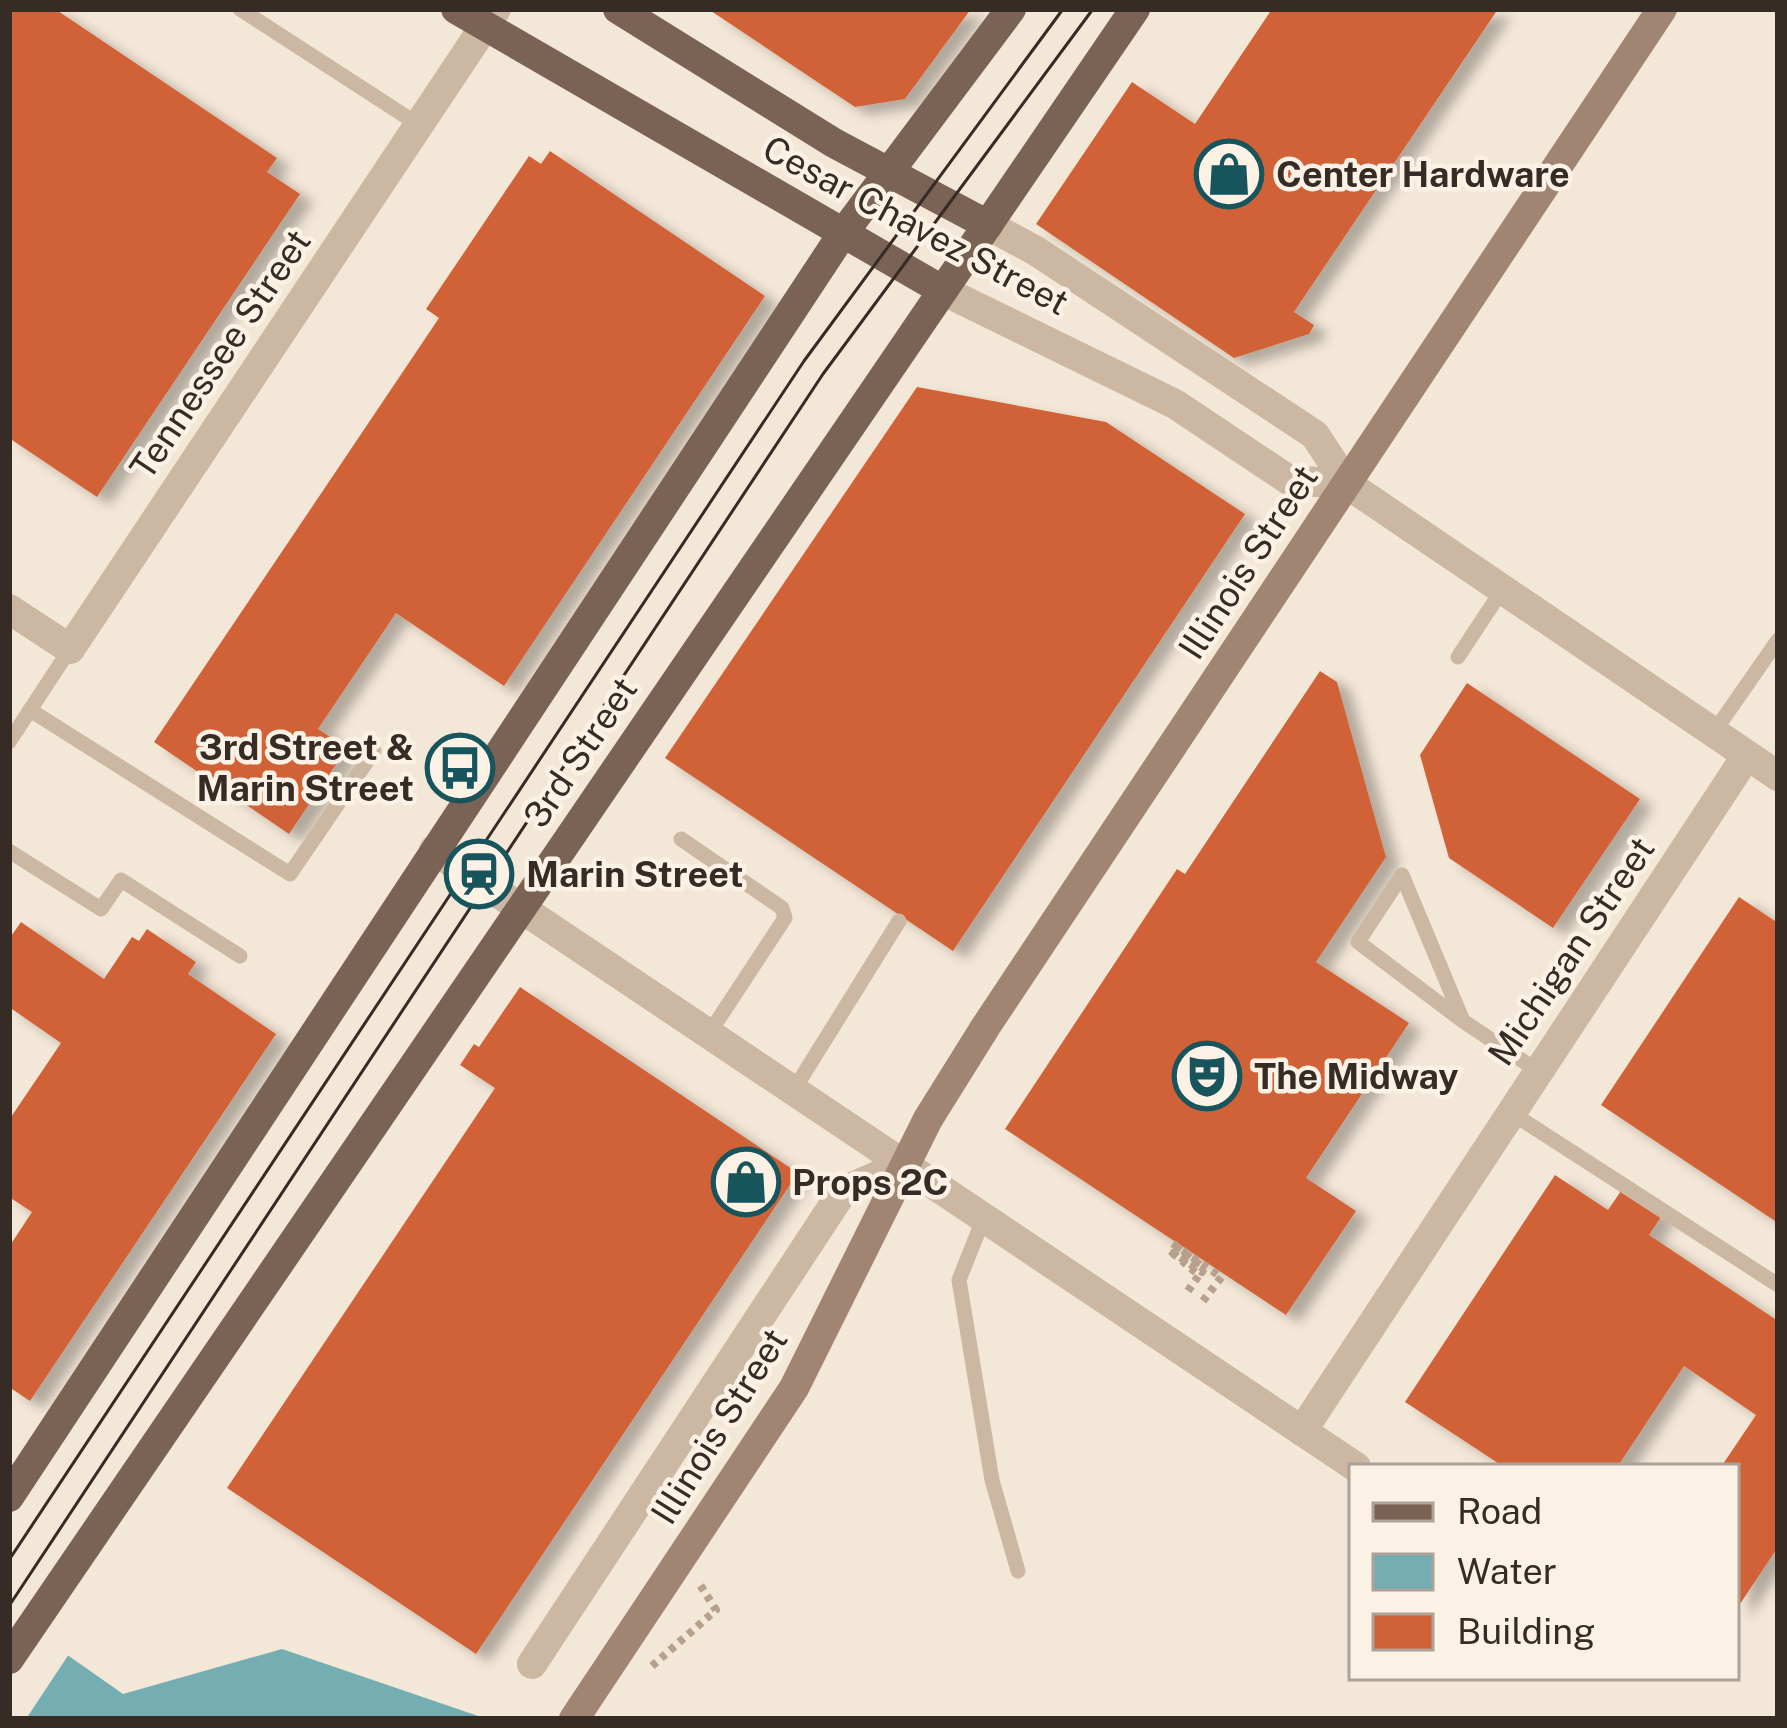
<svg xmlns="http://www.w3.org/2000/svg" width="1787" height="1728" font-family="'Public Sans',sans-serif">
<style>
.water{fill:#74aeb3}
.pier{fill:#f3e7d7}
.building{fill:#d16237;filter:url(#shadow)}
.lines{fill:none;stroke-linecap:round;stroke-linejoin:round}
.path{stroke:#b8a18c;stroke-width:8;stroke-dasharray:6 6;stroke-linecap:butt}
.lane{stroke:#ccb7a2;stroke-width:15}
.street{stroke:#ccb7a2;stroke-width:30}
.secondary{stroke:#a08573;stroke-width:30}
.primary{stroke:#7a6255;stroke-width:30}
.tram{stroke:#362b25;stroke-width:3}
.labels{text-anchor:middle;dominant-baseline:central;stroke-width:9;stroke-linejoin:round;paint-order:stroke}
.poi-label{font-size:36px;font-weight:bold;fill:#362b25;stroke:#fbf1e4;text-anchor:start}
.street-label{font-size:36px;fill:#362b25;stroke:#fbf1e4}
</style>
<defs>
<filter id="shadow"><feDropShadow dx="13" dy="8" stdDeviation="6" flood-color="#0004"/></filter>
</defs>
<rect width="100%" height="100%" fill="#f3e7d7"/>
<polygon class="water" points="9,1614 123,1694 282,1649 487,1719 9,1719"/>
<polygon class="pier" points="9,1608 71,1651 26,1719 9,1719"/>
<g class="building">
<polygon points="9,9 55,9 277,158 267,172 300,194 97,497 9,438"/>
<polygon points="708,9 971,9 905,99 855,107"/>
<polygon points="1272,9 1498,9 1294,312 1314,325 1309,334 1234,358 1036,224 1132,82 1195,124"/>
<polygon points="550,151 765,296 504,686 396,613 318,729 347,748 289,834 154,742 439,318 426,309 529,156 541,164"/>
<polygon points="917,387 1106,422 1245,514 953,951 665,758"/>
<polygon points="1320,671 1337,682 1386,857 1316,962 1409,1023 1306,1178 1356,1211 1286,1315 1005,1129 1177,869 1185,874"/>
<polygon points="1467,683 1640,799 1553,928 1449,858 1420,755"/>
<polygon points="1739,897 1778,923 1778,1223 1601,1105"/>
<polygon points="21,922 104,979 132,937 139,941 147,929 196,962 188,974 276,1034 30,1401 9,1387 9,1247 32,1212 9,1197 9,1120 61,1043 9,1007 9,939"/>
<polygon points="520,987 798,1173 476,1654 227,1488 495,1088 460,1065 474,1044 479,1047"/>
<polygon points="1555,1175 1608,1210 1623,1188 1663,1214 1649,1235 1778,1321 1778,1547 1736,1610 1736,1467 1721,1467 1756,1415 1684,1366 1620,1463 1627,1467 1504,1467 1405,1402"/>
</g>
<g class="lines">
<g class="path">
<polyline points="1188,1291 1199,1275 1169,1250 1202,1272 1204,1268 1172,1243 1221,1277"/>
<polyline points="1203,1301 1223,1275"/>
<polyline points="652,1666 716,1610 699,1583"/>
</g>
<g class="lane">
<polyline points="240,9 419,125"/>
<polyline points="1458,657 1502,590"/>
<polyline points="30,710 290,874 374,751"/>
<polyline points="1714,732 1778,640"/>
<polyline points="9,742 70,649"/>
<polyline points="681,839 782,908 785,918 710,1032"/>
<polyline points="9,851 101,909 121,880 240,956"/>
<polyline points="1463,1021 1358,942 1402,875 1463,1021 1538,1071"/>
<polyline points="795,1088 899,921"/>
<polyline points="1510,1112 1778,1285"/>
<polyline points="984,1217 959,1280 992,1480 1018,1571"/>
</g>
<g class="street">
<polyline points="988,225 1036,251 1315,435 1347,484 1778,776"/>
<polyline points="942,290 1175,404 1289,480 1347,484"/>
<polyline points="9,609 70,649 496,9"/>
<polyline points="434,850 1356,1467"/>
<polyline points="1302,1431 1747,755"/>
<polyline points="532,1664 843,1191 907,1163"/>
</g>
<polyline class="secondary" points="574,1719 794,1388 928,1119 986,1026 1662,9"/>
<g class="primary">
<polyline points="456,9 942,290"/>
<polyline points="618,9 834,143 988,225"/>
<polyline points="9,1497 841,236 1011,9"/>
<polyline points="9,1659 1135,9"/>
</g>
<g class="tram">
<polyline points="9,1560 804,361 1063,9"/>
<polyline points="9,1606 823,374 1093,9"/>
</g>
</g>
<defs>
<symbol id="shop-ring" viewBox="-11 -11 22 22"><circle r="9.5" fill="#fbf1e4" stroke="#17545b" stroke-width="1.5"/><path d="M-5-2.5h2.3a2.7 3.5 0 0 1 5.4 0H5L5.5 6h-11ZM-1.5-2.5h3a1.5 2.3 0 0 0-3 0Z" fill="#17545b"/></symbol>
<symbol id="bus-ring" viewBox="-11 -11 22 22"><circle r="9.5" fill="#fbf1e4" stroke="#17545b" stroke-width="1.5"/><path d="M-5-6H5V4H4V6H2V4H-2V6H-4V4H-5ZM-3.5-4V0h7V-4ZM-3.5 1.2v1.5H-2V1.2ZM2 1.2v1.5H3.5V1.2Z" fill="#17545b"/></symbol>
<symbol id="station-ring" viewBox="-11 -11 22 22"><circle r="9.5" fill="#fbf1e4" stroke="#17545b" stroke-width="1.5"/><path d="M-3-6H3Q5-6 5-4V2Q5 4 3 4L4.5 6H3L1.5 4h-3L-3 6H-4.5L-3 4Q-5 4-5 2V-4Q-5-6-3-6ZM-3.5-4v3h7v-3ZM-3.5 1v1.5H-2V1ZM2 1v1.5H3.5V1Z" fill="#17545b"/></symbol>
<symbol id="theatre-ring" viewBox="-11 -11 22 22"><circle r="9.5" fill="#fbf1e4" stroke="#17545b" stroke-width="1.5"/><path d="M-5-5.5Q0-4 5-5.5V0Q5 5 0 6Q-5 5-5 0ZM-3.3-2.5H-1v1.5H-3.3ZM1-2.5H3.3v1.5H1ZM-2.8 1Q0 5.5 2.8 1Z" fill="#17545b"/></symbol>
</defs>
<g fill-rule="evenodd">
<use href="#shop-ring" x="1191" y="136" width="76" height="76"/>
<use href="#bus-ring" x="422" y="730" width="76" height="76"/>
<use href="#station-ring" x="441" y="836" width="76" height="76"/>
<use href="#theatre-ring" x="1169" y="1038" width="76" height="76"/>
<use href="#shop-ring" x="708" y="1144" width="76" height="76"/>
</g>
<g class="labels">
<g class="poi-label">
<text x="1276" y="174">Center Hardware</text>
<text x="414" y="747" text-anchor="end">3rd Street &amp;<tspan x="414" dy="41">Marin Street</tspan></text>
<text x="526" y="874">Marin Street</text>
<text x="1254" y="1076">The Midway</text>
<text x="792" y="1182">Props 2C</text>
</g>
<g class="street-label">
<text transform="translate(916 225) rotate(28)">Cesar Chavez Street</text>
<text transform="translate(220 354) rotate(-56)">Tennessee Street</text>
<text transform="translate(1248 562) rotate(-57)">Illinois Street</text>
<text transform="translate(580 752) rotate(-56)">3rd Street</text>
<text transform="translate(1571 951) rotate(-56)">Michigan Street</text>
<text transform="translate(719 1426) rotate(-58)">Illinois Street</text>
</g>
</g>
<rect width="1787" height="1728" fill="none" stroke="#362b25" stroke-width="24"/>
<rect x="1349" y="1464" width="390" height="216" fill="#fbf1e4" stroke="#aca298" stroke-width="3"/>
<rect x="1373" y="1503" width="60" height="18" fill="#7a6255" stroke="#aca298" stroke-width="3"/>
<text x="1457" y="1524" font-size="36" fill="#362b25">Road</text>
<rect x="1373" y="1554" width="60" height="36" fill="#74aeb3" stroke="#aca298" stroke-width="3"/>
<text x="1457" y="1584" font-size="36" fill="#362b25">Water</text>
<rect x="1373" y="1614" width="60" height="36" fill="#d16237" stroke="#aca298" stroke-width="3"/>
<text x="1457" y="1644" font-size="36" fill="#362b25">Building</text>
</svg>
